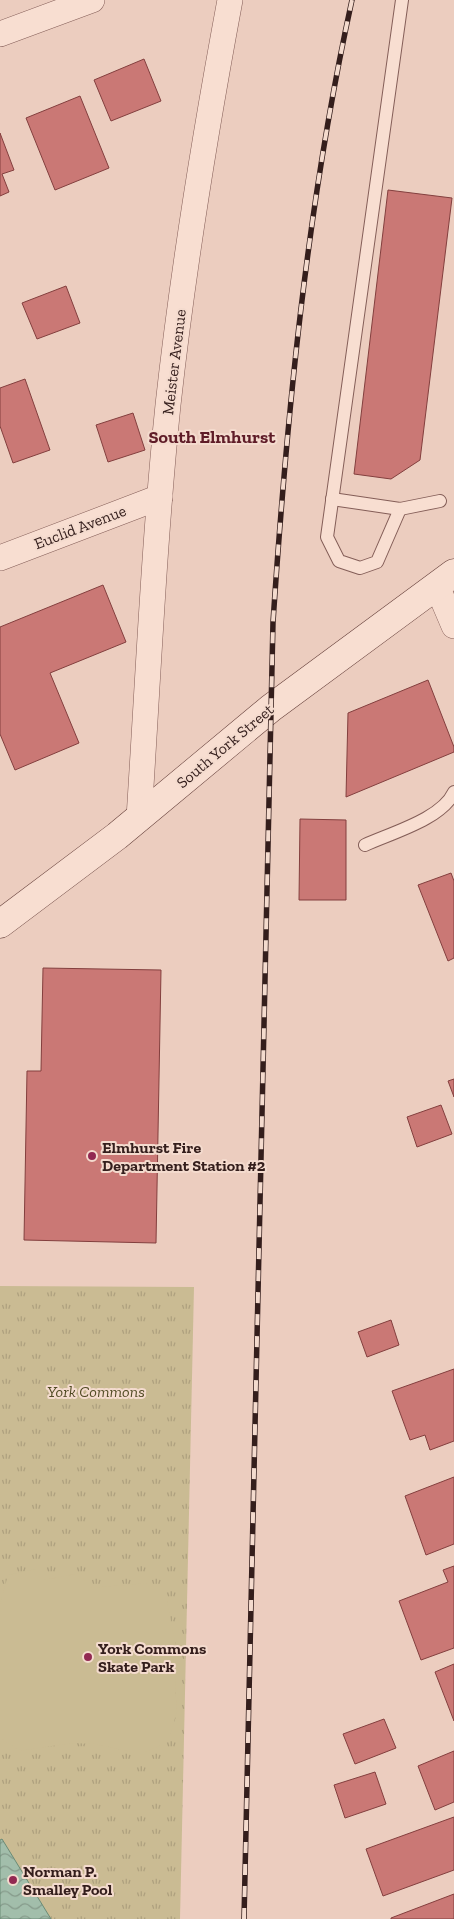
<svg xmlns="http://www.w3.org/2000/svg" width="454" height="1919" font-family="'Zilla Slab',serif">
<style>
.park{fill:url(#park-tufts)}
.pitch{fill:#cabb93}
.water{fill:url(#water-waves);stroke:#6a8b76}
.building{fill:#ca7875;stroke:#833f3e}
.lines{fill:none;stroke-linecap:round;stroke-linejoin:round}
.lane-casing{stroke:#845e58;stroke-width:14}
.street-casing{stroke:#845e58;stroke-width:26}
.secondary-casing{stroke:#66403b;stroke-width:29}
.lane{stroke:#f8ded1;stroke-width:12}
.street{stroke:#f8ded1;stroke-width:25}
.secondary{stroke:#f8ded1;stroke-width:28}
.rail-casing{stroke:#341e1c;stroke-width:5.5}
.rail{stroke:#f4dbce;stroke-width:4;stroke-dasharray:11;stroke-linecap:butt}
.poi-dot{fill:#922952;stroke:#f4dbce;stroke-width:2}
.labels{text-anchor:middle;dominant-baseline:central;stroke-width:4;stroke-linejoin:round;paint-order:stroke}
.street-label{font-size:16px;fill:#341e1c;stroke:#f4dbce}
.poi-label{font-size:16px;font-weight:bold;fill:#341e1c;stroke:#f4dbce;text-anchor:start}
.park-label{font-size:16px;font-style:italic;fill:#504a23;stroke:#f4dbce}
.neighbourhood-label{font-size:18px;font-weight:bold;fill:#5f1c28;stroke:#f4dbce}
</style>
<defs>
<pattern id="park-tufts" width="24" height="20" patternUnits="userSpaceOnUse" patternTransform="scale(1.25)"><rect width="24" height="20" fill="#cabb93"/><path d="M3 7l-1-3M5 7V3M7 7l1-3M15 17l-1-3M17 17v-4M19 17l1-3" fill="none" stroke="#aea07e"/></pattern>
<pattern id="water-waves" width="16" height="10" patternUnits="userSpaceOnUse" patternTransform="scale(1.25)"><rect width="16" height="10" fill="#a2beab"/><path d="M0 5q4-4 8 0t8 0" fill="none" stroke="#859a8a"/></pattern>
</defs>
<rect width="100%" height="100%" fill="#eccdbf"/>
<polygon class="park" points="0,1286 194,1287 180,1919 0,1919"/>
<polygon class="pitch" points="35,1569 44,1580 81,1573 84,1580 91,1588 147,1583 159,1591 167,1601 176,1647 175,1686 177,1711 171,1733 159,1746 145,1752 132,1752 95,1744 72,1743 19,1751 0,1737 0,1604 8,1575"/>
<polygon class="water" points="2,1839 51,1919 0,1919 0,1840"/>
<g class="building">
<polygon points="144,59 161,101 111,121 94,80"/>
<polygon points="80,96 109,168 55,190 26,118"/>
<polygon points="0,133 14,170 2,174 9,192 0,196"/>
<polygon points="388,190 452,198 420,460 391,479 354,474"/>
<polygon points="66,286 80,323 37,339 22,303"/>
<polygon points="25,379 50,450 13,463 0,426 0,388"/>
<polygon points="133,413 145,450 108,462 96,425"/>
<polygon points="103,585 126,642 50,673 79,743 15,770 0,734 0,627"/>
<polygon points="428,680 454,747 454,752 346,797 348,713"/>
<polygon points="300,819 346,820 346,900 299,900"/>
<polygon points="451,873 454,881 454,958 448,961 418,885"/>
<polygon points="43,968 161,970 156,1243 24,1240 27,1071 41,1071"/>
<polygon points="454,1079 454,1097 448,1081"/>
<polygon points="441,1105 452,1134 417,1147 407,1117"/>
<polygon points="391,1320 399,1345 367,1357 358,1332"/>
<polygon points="454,1369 454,1441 430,1450 425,1435 410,1440 392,1391"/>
<polygon points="454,1477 454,1544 426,1555 405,1496"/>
<polygon points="454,1566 454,1648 421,1660 399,1601 448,1582 443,1570"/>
<polygon points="454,1664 454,1721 435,1672"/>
<polygon points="384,1719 396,1748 355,1764 343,1734"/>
<polygon points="454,1751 454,1802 435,1810 418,1766"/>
<polygon points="375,1772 386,1804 345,1818 334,1785"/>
<polygon points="454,1817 454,1870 383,1896 366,1849"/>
<polygon points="454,1894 454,1919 391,1919 391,1918"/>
</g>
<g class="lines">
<defs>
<g id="lane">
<polyline points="332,499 400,509 440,501"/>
<polyline points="400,509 377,562 360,568 339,561 327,537 402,0"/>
<path d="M365 845C391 833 442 819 454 792"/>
</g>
<g id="street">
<polyline points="0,34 92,0"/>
<polyline points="0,558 160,497"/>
<polyline points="437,586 454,626"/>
<path d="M139 818C148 680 154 542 168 405 183 269 205 134 230 0"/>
</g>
<polyline id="secondary" points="0,924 117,836 271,708 454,573"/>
</defs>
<use href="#lane" class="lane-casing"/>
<use href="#street" class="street-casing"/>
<use href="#secondary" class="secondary-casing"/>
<use href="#lane" class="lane"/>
<use href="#street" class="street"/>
<use href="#secondary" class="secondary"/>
<defs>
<path id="rail" d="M244 1919 273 622C287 413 307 205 352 0"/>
</defs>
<use href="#rail" class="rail-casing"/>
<use href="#rail" class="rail"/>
</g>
<g class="poi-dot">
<circle cx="92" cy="1156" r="5"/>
<circle cx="88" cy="1657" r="5"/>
<circle cx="13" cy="1880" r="5"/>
</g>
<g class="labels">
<g class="street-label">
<text transform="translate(174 362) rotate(-83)">Meister Avenue</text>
<text transform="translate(80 527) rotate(-21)">Euclid Avenue</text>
<text transform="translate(225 746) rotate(-40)">South York Street</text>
</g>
<g class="poi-label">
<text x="102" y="1147">Elmhurst Fire<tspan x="102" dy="18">Department Station #2</tspan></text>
<text x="98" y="1648">York Commons<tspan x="98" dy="18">Skate Park</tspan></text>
<text x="23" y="1871">Norman P.<tspan x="23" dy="18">Smalley Pool</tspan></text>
</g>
<g class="park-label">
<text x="96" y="1391">York Commons</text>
</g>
<g class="neighbourhood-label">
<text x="212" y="437">South Elmhurst</text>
</g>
</g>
</svg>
